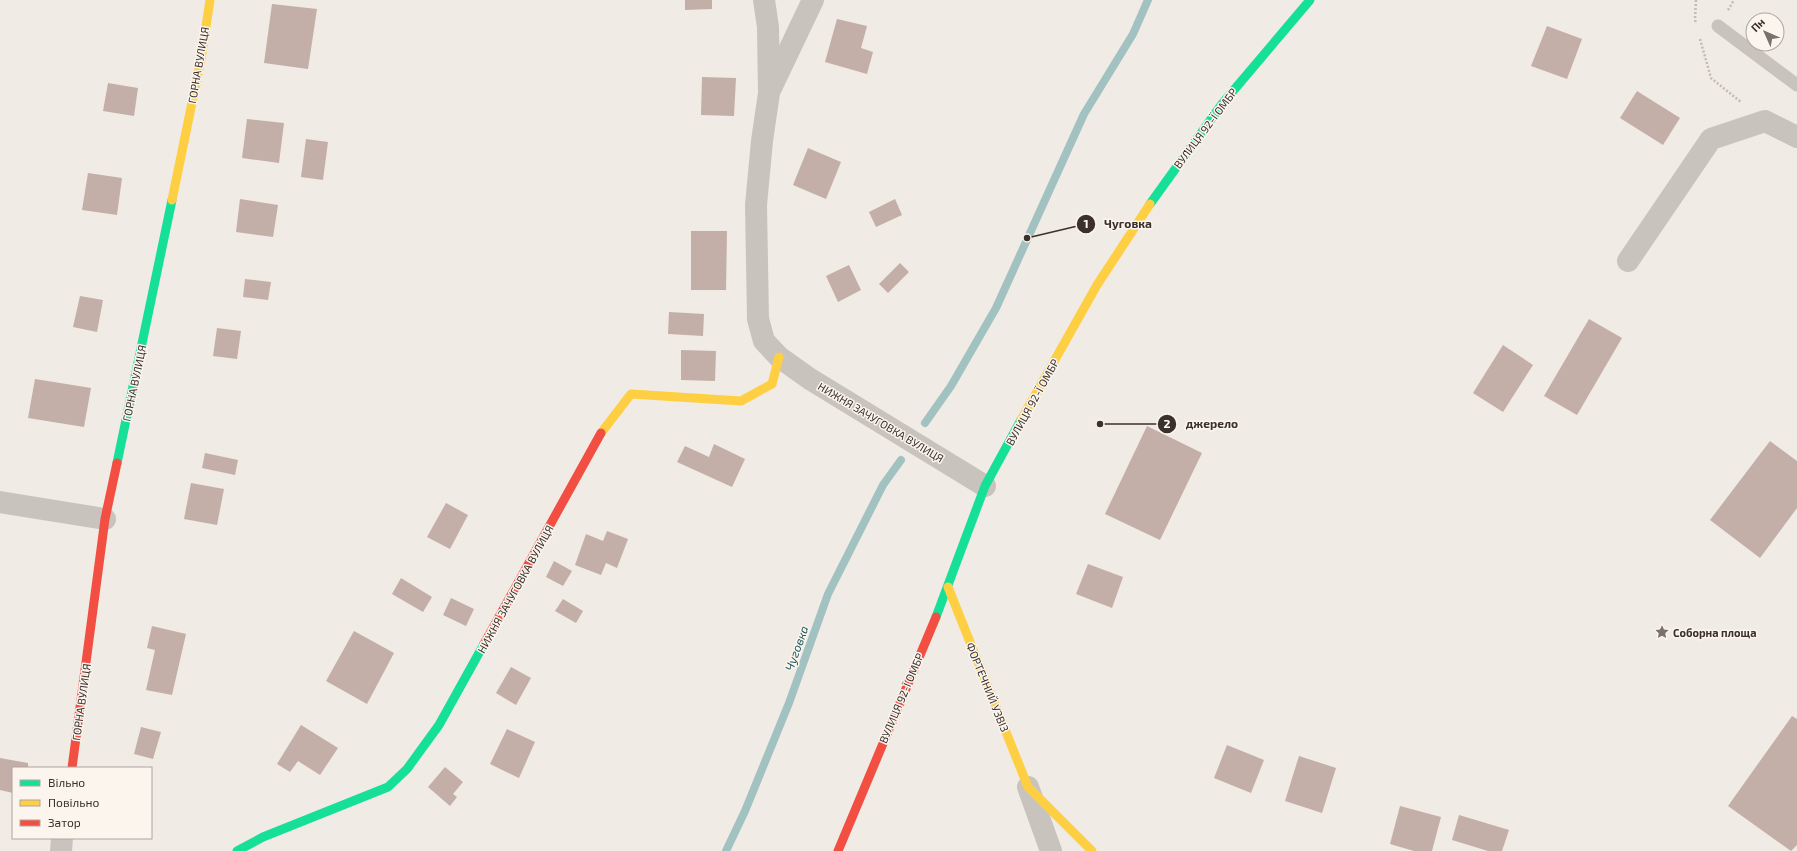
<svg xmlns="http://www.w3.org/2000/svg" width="1797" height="851" font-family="'Exo 2',sans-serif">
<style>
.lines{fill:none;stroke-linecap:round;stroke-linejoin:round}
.stream{stroke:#a1c2c1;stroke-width:8}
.building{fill:#c3afa7}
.path{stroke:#c2bbb6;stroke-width:2.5;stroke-dasharray:2 2;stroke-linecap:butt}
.lane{stroke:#c9c3be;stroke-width:13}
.street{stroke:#c9c3be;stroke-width:22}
.fast{stroke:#16e098;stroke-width:9}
.slow{stroke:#ffcf43;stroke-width:9}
.jam{stroke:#f24e42;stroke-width:9}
.labels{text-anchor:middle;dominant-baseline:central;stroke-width:3;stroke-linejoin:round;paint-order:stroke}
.street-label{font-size:11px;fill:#3b302b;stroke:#fbf5ee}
.poi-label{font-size:11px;font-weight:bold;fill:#3b302b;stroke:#fbf5ee;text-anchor:start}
.water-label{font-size:12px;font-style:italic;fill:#1f5a5e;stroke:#fbf5ee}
.leader{fill:none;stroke:#3b302b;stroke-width:1.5}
.callout-dot{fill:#3b302b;stroke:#fbf5ee;stroke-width:1.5}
.mark-label{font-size:12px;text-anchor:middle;font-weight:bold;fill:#fff}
.callout-label{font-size:12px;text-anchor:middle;font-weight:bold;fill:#3b302b;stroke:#fbf5ee;stroke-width:3;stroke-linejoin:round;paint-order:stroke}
</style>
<rect width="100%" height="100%" fill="#f0ebe5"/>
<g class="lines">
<g class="stream">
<polyline points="925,423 951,386 996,308 1084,114 1133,34 1148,0"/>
<polyline points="726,851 745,811 789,703 828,594 883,485 901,460"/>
</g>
</g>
<g class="building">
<polygon points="685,0 712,0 712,9 685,10"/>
<polygon points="272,4 317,9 308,69 264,63"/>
<polygon points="837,19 867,26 861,48 873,52 867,74 825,62"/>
<polygon points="1547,26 1582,39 1567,79 1531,66"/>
<polygon points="702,77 736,78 734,116 701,115"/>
<polygon points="108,83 138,88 134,116 103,111"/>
<polygon points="1637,91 1680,118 1663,145 1620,118"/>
<polygon points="247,119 284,123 279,163 242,158"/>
<polygon points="306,139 328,142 323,180 301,177"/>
<polygon points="808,148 841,162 826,199 793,185"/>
<polygon points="88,173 122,178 117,215 82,210"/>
<polygon points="240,199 278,205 273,237 236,232"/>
<polygon points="895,199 902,215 876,227 869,212"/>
<polygon points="691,231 727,231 726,290 691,290"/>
<polygon points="900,263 909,272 888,293 879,284"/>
<polygon points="849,265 861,290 838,302 826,276"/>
<polygon points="245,279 271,282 268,300 243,297"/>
<polygon points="80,296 103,300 97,332 73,327"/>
<polygon points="669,312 704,314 703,336 668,334"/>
<polygon points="1589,319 1622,338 1577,415 1544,396"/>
<polygon points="217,328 241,331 237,359 213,356"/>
<polygon points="1503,345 1533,365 1503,412 1473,393"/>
<polygon points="681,350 716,351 715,381 681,380"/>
<polygon points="35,379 91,388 84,427 28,418"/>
<polygon points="1147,426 1202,453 1160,540 1105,514"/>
<polygon points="1770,441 1797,461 1797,508 1760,558 1710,520"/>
<polygon points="714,444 745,459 732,487 677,462 685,446 709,457"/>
<polygon points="205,453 238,460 235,475 202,468"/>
<polygon points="191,483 224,489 217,525 184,519"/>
<polygon points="446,503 468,515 450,549 427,537"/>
<polygon points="607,531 628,539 617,568 606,563 601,575 575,565 586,534 603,541"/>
<polygon points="554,561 572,571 563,586 546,577"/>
<polygon points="1088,564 1123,577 1112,608 1076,594"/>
<polygon points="401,578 432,597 423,612 392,594"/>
<polygon points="451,598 474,609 466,626 443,615"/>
<polygon points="563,599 583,611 576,623 555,611"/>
<polygon points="152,626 186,634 172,695 146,690 155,650 147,648"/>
<polygon points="354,631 394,653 367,704 326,681"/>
<polygon points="511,667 531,678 516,705 496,693"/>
<polygon points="1792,716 1797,719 1797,845 1791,851 1728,806"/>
<polygon points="301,725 338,748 320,775 298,761 290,772 277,764"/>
<polygon points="141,727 161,732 153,759 134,754"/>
<polygon points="507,729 535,742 519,778 490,764"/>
<polygon points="1227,745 1264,760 1251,793 1214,778"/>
<polygon points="1299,756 1336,768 1322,813 1285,801"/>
<polygon points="0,758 28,763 28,768 13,768 13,793 0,790"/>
<polygon points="445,767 463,782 453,794 457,797 450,806 428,787"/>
<polygon points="1400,806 1441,817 1432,851 1414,851 1390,844"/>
<polygon points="1459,815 1509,830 1502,851 1488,851 1452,840"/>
</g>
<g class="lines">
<g class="path">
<polyline points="1696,0 1695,19 1696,24"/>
<polyline points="1728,10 1734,0"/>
<polyline points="1700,39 1711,78 1741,102"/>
</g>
<polyline class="lane" points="1718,26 1797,85"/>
<g class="street">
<polyline points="764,0 768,27 769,93 762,141 756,205 758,319 764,341 779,357 810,379 985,486"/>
<polyline points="771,88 813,0"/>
<polyline points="1628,261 1711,139 1765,121 1797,137"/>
<polyline points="0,502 105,519"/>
<polyline points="1028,787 1051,851"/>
<polyline points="61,851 62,838"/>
</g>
<g class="fast">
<polyline points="1150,204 1222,104 1310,0"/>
<polyline points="117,463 172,200"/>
<polyline points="936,617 985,486 1021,420"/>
<polyline points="237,851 263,837 388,787 407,769 439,725 484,644"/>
</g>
<g class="slow">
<polyline points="172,200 201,59 210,0"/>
<polyline points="1021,420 1097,285 1150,204"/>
<polyline points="601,433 631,394 741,401 772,384 779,357"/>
<polyline points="948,587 1028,787 1092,851"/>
</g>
<g class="jam">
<polyline points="484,644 601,433"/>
<polyline points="72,768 105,519 117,463"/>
<polyline points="838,851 936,617"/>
</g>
</g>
<defs>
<symbol id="sight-bare" viewBox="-9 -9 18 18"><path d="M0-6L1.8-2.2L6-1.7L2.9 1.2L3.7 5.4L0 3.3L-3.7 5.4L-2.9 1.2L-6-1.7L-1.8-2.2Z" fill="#7a716c" stroke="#fbf5ee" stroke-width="2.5" paint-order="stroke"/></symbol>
</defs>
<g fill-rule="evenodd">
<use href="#sight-bare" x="1652" y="622" width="20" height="20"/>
</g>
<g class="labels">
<g class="street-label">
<text transform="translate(198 65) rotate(-80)">ГОРНА ВУЛИЦЯ</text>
<text transform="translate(1205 128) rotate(-53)">ВУЛИЦЯ 92-Ї ОМБР</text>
<text transform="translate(134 383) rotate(-78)">ГОРНА ВУЛИЦЯ</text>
<text transform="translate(1032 402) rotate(-61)">ВУЛИЦЯ 92-Ї ОМБР</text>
<text transform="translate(881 422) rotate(31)">НИЖНЯ ЗАЧУГОВКА ВУЛИЦЯ</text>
<text transform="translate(515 589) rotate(-61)">НИЖНЯ ЗАЧУГОВКА ВУЛИЦЯ</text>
<text transform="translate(988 687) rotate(68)">ФОРТЕЧНИЙ УЗВІЗ</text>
<text transform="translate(901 698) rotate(-67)">ВУЛИЦЯ 92-Ї ОМБР</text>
<text transform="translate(81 702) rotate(-82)">ГОРНА ВУЛИЦЯ</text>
</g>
<g class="poi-label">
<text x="1673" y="632">Соборна площа</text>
</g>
<g class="water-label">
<text transform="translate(796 648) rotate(-70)">Чуговка</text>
</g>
</g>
<path class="leader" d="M1027 238L1086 224M1100 424L1167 424"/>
<g class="callout-dot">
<circle cx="1027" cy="238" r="4"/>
<circle cx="1100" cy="424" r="4"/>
<circle cx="1086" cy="224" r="10"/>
<circle cx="1167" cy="424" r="10"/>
</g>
<g class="mark-label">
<text x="1086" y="228">1</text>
<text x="1167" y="428">2</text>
</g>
<g class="callout-label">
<text x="1128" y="228">Чуговка</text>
<text x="1212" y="428">джерело</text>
</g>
<rect x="12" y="767" width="140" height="72" fill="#fbf5ee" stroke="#aea6a0"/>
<rect x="20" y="780" width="20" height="6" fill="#16e098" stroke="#aea6a0"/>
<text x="48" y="787" font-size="12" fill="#3b302b">Вільно</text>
<rect x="20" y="800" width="20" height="6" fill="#ffcf43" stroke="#aea6a0"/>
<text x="48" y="807" font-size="12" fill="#3b302b">Повільно</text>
<rect x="20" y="820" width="20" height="6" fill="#f24e42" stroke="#aea6a0"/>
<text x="48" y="827" font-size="12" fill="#3b302b">Затор</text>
<g transform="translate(1765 32) rotate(315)"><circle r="19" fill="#fbf5ee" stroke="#aea6a0"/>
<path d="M0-3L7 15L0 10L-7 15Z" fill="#7a716c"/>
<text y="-6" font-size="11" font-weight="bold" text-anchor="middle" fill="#3b302b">Пн</text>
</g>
</svg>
